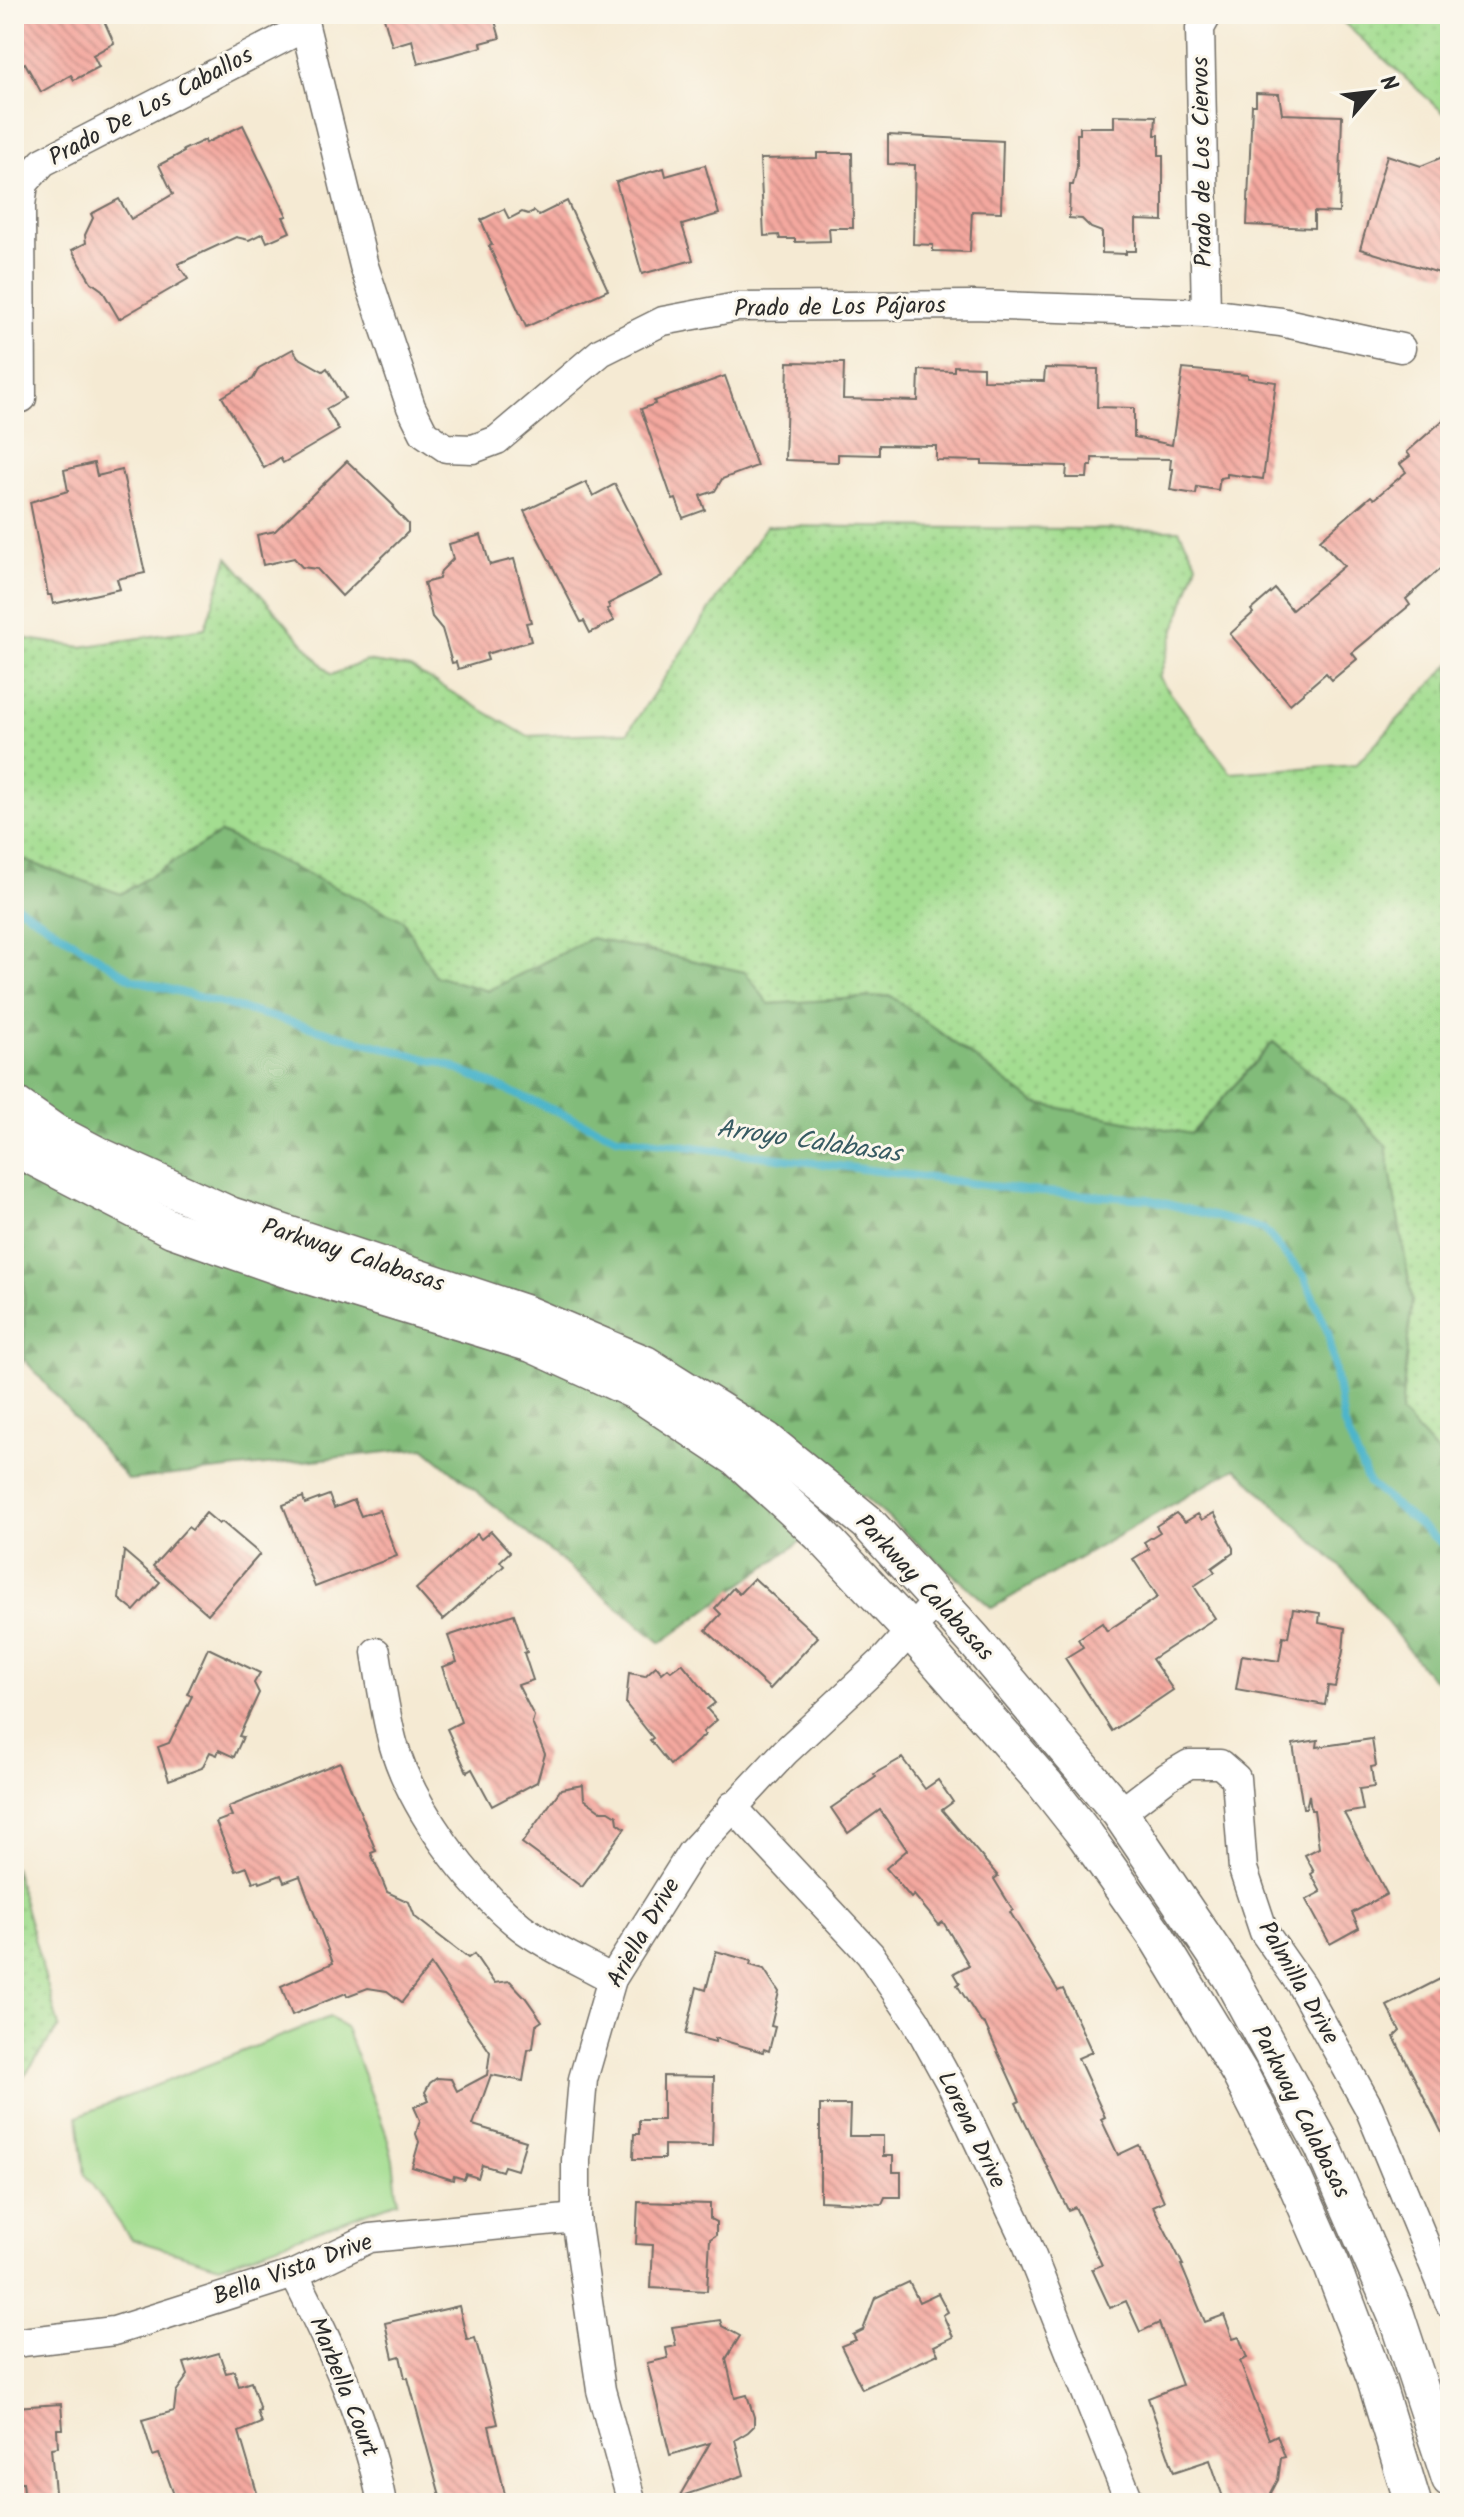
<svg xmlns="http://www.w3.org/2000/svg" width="1464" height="2517" font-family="Kalam,sans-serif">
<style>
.grass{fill:url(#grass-dots);stroke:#67845e;stroke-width:2}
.forest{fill:url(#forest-firs);stroke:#567452;stroke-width:2}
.pitch{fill:#a3dd90;stroke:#67845e;stroke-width:2}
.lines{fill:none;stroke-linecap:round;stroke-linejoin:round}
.stream{stroke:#4db5cb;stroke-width:8}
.building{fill:url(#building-back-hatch)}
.minor-casing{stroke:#726e66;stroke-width:31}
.tertiary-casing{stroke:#726e66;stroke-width:39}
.minor{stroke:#fff;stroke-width:28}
.tertiary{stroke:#fff;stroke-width:36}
.labels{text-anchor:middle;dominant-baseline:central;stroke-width:6;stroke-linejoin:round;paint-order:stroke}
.street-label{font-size:24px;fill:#2b2b2b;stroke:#fbf7ec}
.water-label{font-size:26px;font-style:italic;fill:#375b63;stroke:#fbf7ec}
</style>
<defs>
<pattern id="grass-dots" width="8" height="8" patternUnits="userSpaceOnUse" patternTransform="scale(2)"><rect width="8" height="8" fill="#a3dd90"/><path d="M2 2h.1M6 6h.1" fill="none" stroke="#8cbe7c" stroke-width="1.8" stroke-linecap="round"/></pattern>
<pattern id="forest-firs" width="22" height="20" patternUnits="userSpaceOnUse" patternTransform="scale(2)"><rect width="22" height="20" fill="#82bc7a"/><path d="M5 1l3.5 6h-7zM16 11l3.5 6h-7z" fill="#6b9964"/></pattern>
<pattern id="building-back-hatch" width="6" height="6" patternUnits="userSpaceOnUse" patternTransform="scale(2)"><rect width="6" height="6" fill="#f4a89f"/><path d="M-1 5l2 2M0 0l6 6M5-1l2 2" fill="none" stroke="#c68982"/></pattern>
</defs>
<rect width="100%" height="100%" fill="#fbf7ec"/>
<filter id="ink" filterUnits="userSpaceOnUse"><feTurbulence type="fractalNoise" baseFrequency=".0125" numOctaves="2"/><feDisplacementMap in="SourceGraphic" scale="16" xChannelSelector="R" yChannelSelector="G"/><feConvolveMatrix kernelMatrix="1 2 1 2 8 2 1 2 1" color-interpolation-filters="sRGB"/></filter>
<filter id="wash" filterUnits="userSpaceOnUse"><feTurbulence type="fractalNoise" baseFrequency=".006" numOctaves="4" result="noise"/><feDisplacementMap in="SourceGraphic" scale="32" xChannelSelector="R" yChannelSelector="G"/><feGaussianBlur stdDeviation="1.8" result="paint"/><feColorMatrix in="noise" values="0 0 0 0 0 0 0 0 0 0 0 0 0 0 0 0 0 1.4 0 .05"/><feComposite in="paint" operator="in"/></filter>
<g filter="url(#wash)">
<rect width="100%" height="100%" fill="#f5ead3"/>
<g class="grass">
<polygon points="1334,14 1450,14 1450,117 1445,114"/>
<polygon points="766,526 1179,530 1197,563 1159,678 1231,773 1356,764 1450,664 1450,1688 1430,1677 1346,1102 1273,1042 1191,1134 1035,1104 891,996 769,1004 591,938 488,991 434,976 402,920 221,833 121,894 14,857 14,637 81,647 205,628 228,557 331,675 366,661 410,668 527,736 628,732"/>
<polygon points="14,1238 24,1249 24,1359 14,1378"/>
<polygon points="14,1867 59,2027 14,2090"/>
</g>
<polygon class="forest" points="221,833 403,920 435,976 488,991 591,938 745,972 769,1004 891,996 1035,1103 1191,1134 1273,1042 1347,1103 1386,1146 1412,1299 1401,1413 1450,1467 1450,1688 1430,1677 1352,1578 1236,1468 992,1608 863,1496 661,1643 424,1448 128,1480 24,1359 24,1249 14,1238 14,857 121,894"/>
<polygon class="pitch" points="330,2017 346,2029 386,2133 393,2160 398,2201 219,2266 131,2239 85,2175 78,2116"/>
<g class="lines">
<polyline class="stream" points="14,904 132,979 445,1064 617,1137 1030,1191 1148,1199 1263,1229 1304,1276 1328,1332 1344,1424 1369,1484 1445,1546"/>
</g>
<g id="blocks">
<g class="building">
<polygon points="25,14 101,14 114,43 93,55 99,67 74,80 71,75 41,92 25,63 22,65 14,50 14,20"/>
<polygon points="383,14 493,14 500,38 481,43 482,47 418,64 412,40 392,46"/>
<polygon points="1256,93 1279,94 1282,114 1342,116 1339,213 1314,212 1314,228 1247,225 1252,105 1256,105"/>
<polygon points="1114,115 1156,116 1155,135 1159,135 1159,155 1163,155 1163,221 1136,220 1136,251 1126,251 1126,254 1102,253 1102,232 1091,228 1082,219 1069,218 1070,185 1073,185 1077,167 1077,134 1080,134 1080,127 1114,127"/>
<polygon points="243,125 287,216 283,217 290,232 267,242 263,233 249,240 236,237 178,264 188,279 119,319 102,290 91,282 72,250 86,243 85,235 93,218 91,214 119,199 131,219 173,194 159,165 184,152 183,150 205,140 206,143"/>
<polygon points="888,135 1003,141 1001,212 972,211 970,252 933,251 933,245 913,244 915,165 888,164"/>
<polygon points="817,153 852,153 853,228 829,228 830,241 795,242 795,239 780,239 779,235 764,236 760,159 817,158"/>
<polygon points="1450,154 1450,262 1446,275 1360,249 1387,155 1421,166"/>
<polygon points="705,165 719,214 682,225 693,260 642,274 616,182 664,168 666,176"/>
<polygon points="567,201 608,290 526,327 489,246 492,245 481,220 504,209 509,219 522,212 528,214 534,211 539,215"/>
<polygon points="293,349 298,357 323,371 327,368 345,398 326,409 339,430 283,463 280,458 264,468 222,397 253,379 259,368"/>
<polygon points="788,362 844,363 843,399 918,401 919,370 954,371 954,366 983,367 983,380 1044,381 1045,368 1098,369 1097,407 1134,408 1134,437 1172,445 1183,369 1248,375 1248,378 1276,382 1263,479 1227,474 1227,477 1220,478 1218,490 1197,487 1196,494 1170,490 1173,469 1170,469 1171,459 1092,458 1092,466 1088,466 1087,478 1066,478 1067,466 982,464 982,461 936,460 936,446 879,445 879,455 838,454 838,462 785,460"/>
<polygon points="725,376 757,466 722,479 715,491 700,496 705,510 683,518 676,499 673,500 671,496 641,409 655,404 654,401"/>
<polygon points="1450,414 1450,560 1406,599 1410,605 1352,653 1357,659 1332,680 1326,673 1290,704 1230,634 1253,613 1251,610 1275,589 1292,610 1344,566 1320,540 1371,496 1374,499 1406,472 1400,464 1410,456 1407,452"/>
<polygon points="347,461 394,506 393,508 408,524 408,532 342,596 317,569 302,567 294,558 263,565 257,535 275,531"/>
<polygon points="94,463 97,476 122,470 145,573 117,579 120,589 53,604 51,595 48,595 30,502 68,491 64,470"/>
<polygon points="586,482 593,496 615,484 662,576 608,604 610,608 607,609 614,621 590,633 584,621 581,622 524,511"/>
<polygon points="481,535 490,565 514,559 531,622 526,623 531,641 486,654 488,660 458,669 456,662 452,663 442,629 432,617 424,583 439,579 441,571 453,559 449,544"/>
<polygon points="329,1495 334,1508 354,1500 361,1516 379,1510 397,1556 315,1587 283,1505 303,1497 305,1504"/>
<polygon points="206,1513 219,1524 222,1522 260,1554 208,1614 153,1566 188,1527 192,1530"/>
<polygon points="1176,1513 1185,1522 1198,1514 1202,1520 1214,1513 1233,1548 1233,1553 1212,1568 1215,1572 1194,1586 1215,1618 1152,1659 1173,1690 1112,1731 1065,1658 1083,1647 1078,1639 1102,1623 1107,1631 1158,1597 1133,1559 1149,1549 1144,1542 1160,1532 1156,1526"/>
<polygon points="491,1531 510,1552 500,1561 504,1566 443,1620 416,1589 477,1534 481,1539"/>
<polygon points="124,1551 160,1582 134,1611 119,1599"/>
<polygon points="754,1578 818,1637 770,1689 706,1630 721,1614 715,1608 733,1588 739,1594"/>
<polygon points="1293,1609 1320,1613 1319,1623 1345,1628 1343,1651 1335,1687 1328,1686 1325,1705 1236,1689 1242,1655 1279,1661 1283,1636 1288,1637"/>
<polygon points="514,1614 527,1652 524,1653 533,1680 518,1685 534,1716 532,1723 545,1754 537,1782 492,1806 472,1769 467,1772 447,1729 461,1722 442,1667 457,1662 448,1636"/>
<polygon points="208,1648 260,1673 254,1683 259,1693 239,1736 243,1737 234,1757 219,1750 217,1755 210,1752 202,1768 169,1780 158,1747 169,1743 192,1696 187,1694"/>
<polygon points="682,1663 715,1703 707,1709 717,1720 703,1732 705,1735 670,1765 650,1740 653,1738 626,1704 629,1673 645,1676 656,1666 662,1673 668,1668 671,1671"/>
<polygon points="1372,1739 1376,1766 1371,1767 1374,1787 1359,1789 1363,1810 1344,1813 1387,1894 1352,1913 1359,1928 1330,1944 1306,1900 1321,1892 1311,1874 1314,1872 1305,1855 1319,1848 1314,1810 1311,1810 1309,1795 1306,1808 1303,1808 1293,1744 1318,1740 1317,1747"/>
<polygon points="902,1758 925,1789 938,1780 953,1802 942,1810 998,1876 994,1879 1013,1910 1010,1912 1058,1991 1063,1989 1092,2052 1078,2058 1105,2117 1101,2119 1118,2155 1139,2145 1164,2201 1153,2206 1183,2265 1181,2265 1205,2322 1224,2315 1233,2339 1239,2337 1247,2358 1240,2361 1269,2439 1277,2435 1285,2457 1281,2458 1278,2480 1271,2493 1274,2503 1225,2503 1210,2460 1174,2472 1148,2398 1182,2385 1159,2323 1140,2332 1126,2301 1110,2308 1092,2269 1102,2265 1075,2207 1068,2210 1016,2103 1020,2101 985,2024 981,2022 957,1985 960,1983 954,1973 969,1965 943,1922 939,1925 914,1895 911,1898 886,1868 907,1850 880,1810 848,1833 831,1808 876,1777 874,1774"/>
<polygon points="340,1762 376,1851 371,1853 387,1892 409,1902 415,1917 468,1958 474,1954 494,1983 510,1981 525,1997 542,2021 536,2025 533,2048 528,2050 523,2081 491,2075 473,2125 526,2141 517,2170 504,2166 502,2171 482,2165 478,2178 466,2174 464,2179 454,2176 453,2180 412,2167 419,2142 416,2134 420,2120 414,2107 429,2100 425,2092 430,2083 437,2078 451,2079 457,2091 487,2075 490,2052 431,1965 402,2002 387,1991 368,1988 347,1996 346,1993 292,2015 281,1986 333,1963 300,1876 284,1882 281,1875 260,1883 259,1880 253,1882 247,1867 236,1871 216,1822 232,1816 228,1807"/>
<polygon points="583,1785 584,1799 601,1811 609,1811 617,1816 618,1823 625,1828 582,1887 522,1843 561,1789"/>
<polygon points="716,1951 751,1961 750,1965 764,1969 779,1992 771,2026 775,2027 769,2051 764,2049 763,2052 715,2038 715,2042 686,2034 697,1987 706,1990"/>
<polygon points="1450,1974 1450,2149 1394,2037 1400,2031 1387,2006"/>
<polygon points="663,2076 714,2077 712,2146 664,2145 664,2159 633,2159 634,2134 639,2134 639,2120 663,2120"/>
<polygon points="820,2105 850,2105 849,2136 883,2136 883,2156 893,2156 893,2172 901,2172 901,2197 885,2197 882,2204 820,2201"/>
<polygon points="638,2202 710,2204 710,2219 716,2222 716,2235 710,2239 707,2291 651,2288 653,2245 636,2244"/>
<polygon points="909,2282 919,2302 938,2293 948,2312 943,2315 953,2337 934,2346 938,2354 862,2389 841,2346 856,2340 853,2335 863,2330 875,2298"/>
<polygon points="459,2306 467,2340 475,2338 491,2395 498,2424 489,2426 507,2503 442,2503 408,2378 405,2378 400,2356 393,2358 385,2323"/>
<polygon points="720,2320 722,2326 740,2336 726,2359 735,2398 747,2395 754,2417 754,2426 748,2432 735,2440 744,2475 679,2497 710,2443 670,2455 647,2363 668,2358 666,2348 676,2346 672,2327"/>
<polygon points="219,2353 226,2373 234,2371 239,2386 251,2382 260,2410 257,2411 261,2423 239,2432 258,2496 239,2503 177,2503 159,2454 153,2456 142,2420 174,2411 176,2392 188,2375 184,2363"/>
<polygon points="61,2404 63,2429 57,2429 58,2447 51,2448 56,2503 25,2503 23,2482 14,2482 14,2407"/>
</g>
</g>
</g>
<g filter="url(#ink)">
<use href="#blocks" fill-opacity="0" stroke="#726e66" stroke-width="2"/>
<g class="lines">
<defs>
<g id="minor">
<polyline points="302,14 364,266 411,407 424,433 446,448 473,449 497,440 601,352 663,321 737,307 973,305 1206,313 1281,322 1401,348"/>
<polyline points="1206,313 1200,28 1208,14"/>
<polyline points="22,398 21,206 24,183 43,162 305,27"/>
<path d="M376 1652C381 1683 385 1713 393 1743 411 1807 469 1886 521 1927 547 1947 584 1963 612 1979"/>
<polyline points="732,1806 870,1954 916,2021 954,2090 1027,2244 1130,2503"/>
<polyline points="1120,1813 1167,1777 1189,1764 1220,1764 1236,1778 1243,1869 1264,1932 1301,1985 1369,2108 1450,2304"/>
<path d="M294 2274C331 2346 367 2424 382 2503"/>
<polyline points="14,2343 114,2331 294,2274 370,2238 576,2218"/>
<polyline points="632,2503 601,2390 576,2218 576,2160 583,2079 612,1979 691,1853 785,1752 886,1658 938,1600"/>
</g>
<g id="tertiary">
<polyline points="14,1104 54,1132 100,1156 230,1215 524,1313 645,1364 766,1440 867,1522 973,1639 1120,1813 1230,1976 1323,2147 1396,2315 1450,2479"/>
<polyline points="14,1145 25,1153 172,1229 286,1269 532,1344 635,1391 738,1459 819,1533 910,1630 1045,1784 1086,1836 1158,1939 1239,2072 1295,2181 1331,2263 1375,2379 1413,2503"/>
</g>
</defs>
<use href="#minor" class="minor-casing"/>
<use href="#tertiary" class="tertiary-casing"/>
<use href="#minor" class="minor"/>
<use href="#tertiary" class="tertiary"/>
</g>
</g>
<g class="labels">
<g class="street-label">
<text transform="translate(151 107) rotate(-28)">Prado De Los Caballos</text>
<text transform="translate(1203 162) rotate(-91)">Prado de Los Ciervos</text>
<text transform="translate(840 308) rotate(-1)">Prado de Los Pájaros</text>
<text transform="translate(353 1256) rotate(18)">Parkway Calabasas</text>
<text transform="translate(924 1588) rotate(47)">Parkway Calabasas</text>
<text transform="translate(644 1933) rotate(-60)">Ariella Drive</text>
<text transform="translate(1298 1983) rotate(60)">Palmilla Drive</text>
<text transform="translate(1300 2112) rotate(63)">Parkway Calabasas</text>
<text transform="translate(971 2130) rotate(64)">Lorena Drive</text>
<text transform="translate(293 2270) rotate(-20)">Bella Vista Drive</text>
<text transform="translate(343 2387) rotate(68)">Marbella Court</text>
</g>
<g class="water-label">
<text transform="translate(809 1142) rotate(8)">Arroyo Calabasas</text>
</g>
</g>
<rect width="1464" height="2517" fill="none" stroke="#fbf7ec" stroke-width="48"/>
<g transform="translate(1372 92) rotate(62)" stroke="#fbf7ec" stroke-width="6" paint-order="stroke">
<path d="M0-6L14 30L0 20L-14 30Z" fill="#2b2b2b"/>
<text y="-12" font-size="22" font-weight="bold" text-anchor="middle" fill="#2b2b2b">N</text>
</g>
</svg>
